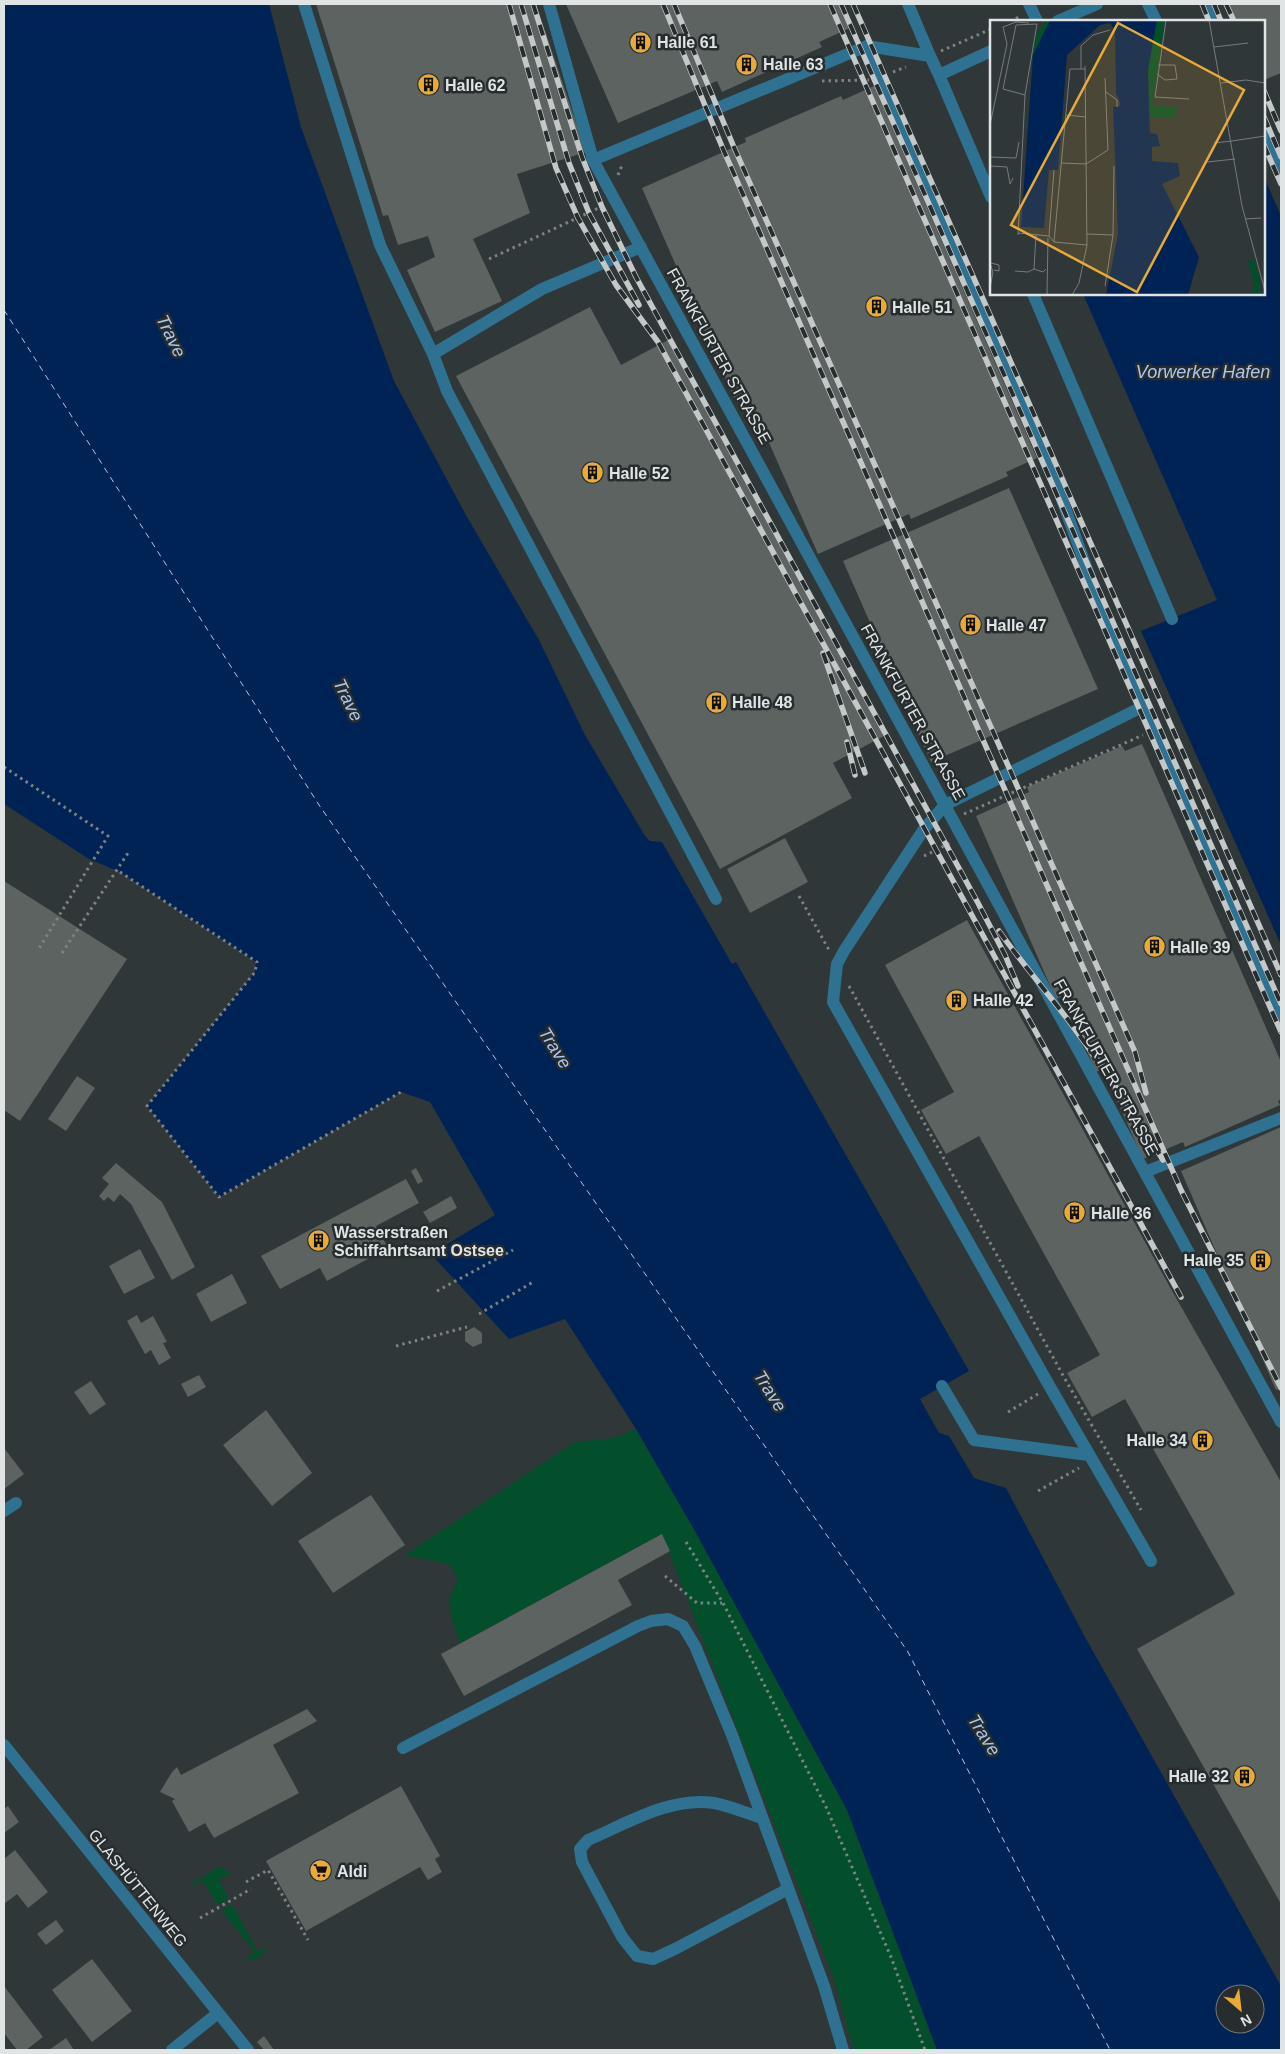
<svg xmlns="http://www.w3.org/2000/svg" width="1285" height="2054" font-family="Arial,sans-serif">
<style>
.green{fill:#034f2b}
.water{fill:#002356;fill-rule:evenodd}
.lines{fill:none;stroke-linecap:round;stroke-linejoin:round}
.ferry{stroke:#acc7ee;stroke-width:1;stroke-dasharray:6 5;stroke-linecap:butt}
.building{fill:#5c6361}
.path{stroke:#7d8283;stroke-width:3;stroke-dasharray:2.5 4;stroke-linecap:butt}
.minor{stroke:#2e7191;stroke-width:12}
.rail-casing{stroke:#c4c8c9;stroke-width:5.5}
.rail{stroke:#272d2e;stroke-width:4;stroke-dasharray:11;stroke-linecap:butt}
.labels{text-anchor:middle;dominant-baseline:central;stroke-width:5;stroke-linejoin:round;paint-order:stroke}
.poi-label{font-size:16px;font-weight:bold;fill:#e0e4e5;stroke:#272d2e;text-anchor:start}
.street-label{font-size:16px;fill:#e0e4e5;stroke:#272d2e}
.water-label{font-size:18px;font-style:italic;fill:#acc7ee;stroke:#272d2e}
.inset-river{fill:none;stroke:#002356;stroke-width:2.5}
.inset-road{fill:none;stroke:#767c7d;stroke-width:1}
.view{fill:#e9aa38;fill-opacity:0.15;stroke:#e9aa38;stroke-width:2.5}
.inset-edge{fill:none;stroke:#e0e4e5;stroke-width:2.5}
</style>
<rect width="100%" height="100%" fill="#303738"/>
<g class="green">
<path d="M636 1429 696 1533 847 1810 937 2050H854L832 1974 662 1534 460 1643C452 1619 443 1603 458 1579L449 1564 405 1555 575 1442 613 1438Z"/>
<polygon points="218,1867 227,1870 230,1874 219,1880 229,1899 217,1905 203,1881 191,1887 191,1885"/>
<polygon points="232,1904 258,1952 267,1947 266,1951 256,1959 249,1960 247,1958 255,1952 221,1910"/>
</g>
<g class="water">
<path d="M4 4H269L301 127 394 381 467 517 539 640 585 735 645 836 650 841 662 842 732 964 736 962 969 1371 920 1399 939 1433 949 1436 974 1478 1006 1488 1085 1637 1281 1986V2050H937L847 1810 696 1533 636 1429 565 1319 509 1339 431 1254 495 1215 430 1102 401 1092 219 1197 147 1106 255 972 256 962 120 872 89 859 4 804ZM1225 1994H1255V2024H1225Z"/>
<polygon points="1264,177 1281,216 1281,945 1141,631 1217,600 1083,294 1264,294"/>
</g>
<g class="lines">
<polyline class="ferry" points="4,310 319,805 908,1652 1110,2050"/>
</g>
<g class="building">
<polygon points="316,4 536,4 586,152 517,174 530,213 473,239 502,301 435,332 407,270 435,257 428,236 398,245 388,215 383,216"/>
<polygon points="566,4 839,4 850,28 819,42 822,47 722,92 717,81 618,123"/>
<polygon points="1224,4 1281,4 1281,73 1264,80 1264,21 1231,21"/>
<polygon points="874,86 1037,458 1006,472 1008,476 911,519 909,514 818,554 748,395 735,400 642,188 746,142 745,138 841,96 843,100"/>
<polygon points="590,307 621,365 672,338 884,736 833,763 852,798 720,869 456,376"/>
<polygon points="1009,488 1098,689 931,762 843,561"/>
<polygon points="1142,744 1281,1062 1281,1099 1278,1101 1280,1105 1185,1147 1183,1142 1143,1159 1103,1069 1096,1072 1063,996 1056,999 976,816 1029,792 1027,787 1122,746 1125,751"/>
<polygon points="785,838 808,882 750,913 727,869"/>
<polygon points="4,881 127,959 20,1121 4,1110"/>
<polygon points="967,920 1171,1289 1281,1482 1281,1904 1137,1649 1235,1594 1125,1399 1092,1417 1067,1373 1100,1355 979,1136 946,1154 921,1110 954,1092 885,965"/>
<polygon points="77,1076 95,1088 66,1131 48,1119"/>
<polygon points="1281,1127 1281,1388 1276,1390 1181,1171"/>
<polygon points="116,1163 162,1202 195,1267 172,1280 131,1204 120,1194 114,1202 108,1197 104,1201 99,1196 109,1184 102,1178"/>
<polygon points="416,1168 423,1181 418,1184 411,1171"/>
<polygon points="406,1179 419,1203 376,1226 388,1248 327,1281 320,1268 280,1289 261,1256"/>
<polygon points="451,1196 457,1208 430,1223 423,1212"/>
<polygon points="140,1249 155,1278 124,1294 109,1266"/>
<polygon points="232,1274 247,1303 211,1322 196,1294"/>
<polygon points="137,1315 141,1323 153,1316 167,1342 163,1343 171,1358 159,1365 151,1350 145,1354 127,1321"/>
<polygon points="474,1327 482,1333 482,1343 473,1347 465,1341 465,1332"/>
<polygon points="199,1375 206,1387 188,1397 181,1384"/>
<polygon points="91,1381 106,1404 90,1415 74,1392"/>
<polygon points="266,1410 312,1473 272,1506 223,1445"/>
<polygon points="4,1448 24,1474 4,1489"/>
<polygon points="371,1495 405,1545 333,1593 298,1541"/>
<polygon points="662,1534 670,1551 618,1580 632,1605 464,1696 441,1654"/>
<polygon points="307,1709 317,1721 273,1745 299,1793 214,1838 205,1823 189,1832 172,1801 175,1799 160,1792 172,1772 177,1767 181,1775"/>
<polygon points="401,1786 440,1856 435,1859 442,1872 428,1880 420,1867 306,1931 266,1861"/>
<polygon points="8,1806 19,1822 4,1833 4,1809"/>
<polygon points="15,1850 48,1892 28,1908 17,1894 4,1904 4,1859"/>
<polygon points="56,1920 64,1931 46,1945 37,1934"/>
<polygon points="92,1959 132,2011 92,2042 52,1990"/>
<polygon points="4,1986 43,2037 26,2050 17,2050 4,2033"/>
<polygon points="264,2036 274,2050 264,2050 257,2042"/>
<polygon points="66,2038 74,2050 49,2050"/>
</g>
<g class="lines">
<g class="path">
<polyline points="1010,21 1021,16"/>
<polyline points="941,51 991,29"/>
<polyline points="893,72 906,67"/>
<polyline points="822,81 869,80"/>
<polyline points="618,175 623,163"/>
<polyline points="489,259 603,206"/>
<polyline points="4,767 108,836 38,950"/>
<polyline points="964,814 1143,735"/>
<polyline points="924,856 950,843"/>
<polyline points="120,872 257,962 255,972 147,1106 219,1197 401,1092"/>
<polyline points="799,896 829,950"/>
<polyline points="62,953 128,853"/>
<polyline points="849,986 1065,1379 1141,1510"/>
<polyline points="437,1291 513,1250"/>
<polyline points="479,1314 533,1282"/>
<polyline points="396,1346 467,1327"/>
<polyline points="1008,1412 1038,1394"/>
<polyline points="1038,1491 1079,1468"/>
<polyline points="686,1542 723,1603 826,1807 891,1957 925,2050"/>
<polyline points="665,1576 697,1603 722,1603"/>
<polyline points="246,1882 268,1870 308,1940"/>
<polyline points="200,1918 251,1889"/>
</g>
<g class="minor">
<polyline points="304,4 380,245 433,354"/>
<polyline points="549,4 593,160 1281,1422"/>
<polyline points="908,4 930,56"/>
<polyline points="1029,4 1037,21"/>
<polyline points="1148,4 1156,21"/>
<polyline points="1207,4 1215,21"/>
<polyline points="1058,21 1097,4"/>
<polyline points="867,46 1046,455 1098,600 1281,1019"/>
<polyline points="939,75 991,197"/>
<polyline points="1264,129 1281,169"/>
<polyline points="593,160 867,46 930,56 939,75 991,51"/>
<polyline points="641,247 542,289 433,354 447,391 716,899"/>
<polyline points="1033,294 1172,619"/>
<polyline points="1144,706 945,805 924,829 844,951 837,964 833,1002 1050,1387 1151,1561"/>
<polyline points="1145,1172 1281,1118"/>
<polyline points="942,1386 974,1440 1088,1455"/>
<polyline points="4,1511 16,1503"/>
<polyline points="4,1745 248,2050"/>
<polyline points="403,1748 638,1626 651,1621 668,1619 683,1626 695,1646 732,1735 824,1986 843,2050"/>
<path d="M762 1818C746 1813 730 1806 714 1803 671 1796 626 1824 588 1840L580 1849 582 1862 622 1937 637 1956 653 1959 675 1949 788 1889"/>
<polyline points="172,2050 218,2013"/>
</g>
<defs>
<g id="rail">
<polyline points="509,4 556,168 578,218 616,285 658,342 1181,1297"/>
<polyline points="521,4 569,163 589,213 639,305"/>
<polyline points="533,4 582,157 602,207 636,277 978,903 1005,955 1018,986"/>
<polyline points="663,4 723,149 1181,1190 1281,1388"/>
<polyline points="674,4 733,145 1135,1052 1146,1093"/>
<polyline points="830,4 1281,1032"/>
<polyline points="841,4 1281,1004"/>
<polyline points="853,4 1281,975"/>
<polyline points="1202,4 1209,21"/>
<polyline points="1214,4 1221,21"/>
<polyline points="1226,4 1234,21"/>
<polyline points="1264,91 1281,131"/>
<polyline points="1264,117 1281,157"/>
<polyline points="1264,145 1281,184"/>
<polyline points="823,653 865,773"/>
<polyline points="847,742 855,775"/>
<path d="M999 931C1021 962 1046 991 1069 1021 1102 1066 1134 1112 1163 1160"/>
</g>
</defs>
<use href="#rail" class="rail-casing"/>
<use href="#rail" class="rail"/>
</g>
<defs>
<symbol id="building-disc" viewBox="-11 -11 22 22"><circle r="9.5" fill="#e9aa38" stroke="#272d2e"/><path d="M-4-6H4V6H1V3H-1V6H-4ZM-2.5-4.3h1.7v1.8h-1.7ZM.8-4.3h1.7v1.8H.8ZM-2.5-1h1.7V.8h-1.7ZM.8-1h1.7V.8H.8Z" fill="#111"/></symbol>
<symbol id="supermarket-disc" viewBox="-11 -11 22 22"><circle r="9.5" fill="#e9aa38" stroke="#272d2e"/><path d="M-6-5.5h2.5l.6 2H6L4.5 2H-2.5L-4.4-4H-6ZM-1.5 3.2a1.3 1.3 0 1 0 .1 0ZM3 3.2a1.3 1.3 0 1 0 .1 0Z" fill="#111"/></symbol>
</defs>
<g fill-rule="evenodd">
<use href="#building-disc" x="628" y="30" width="25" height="25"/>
<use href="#building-disc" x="734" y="52" width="25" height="25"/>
<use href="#building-disc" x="416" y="72" width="25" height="25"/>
<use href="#building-disc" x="864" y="294" width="25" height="25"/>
<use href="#building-disc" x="580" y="460" width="25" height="25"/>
<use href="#building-disc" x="958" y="612" width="25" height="25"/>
<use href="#building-disc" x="704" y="690" width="25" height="25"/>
<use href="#building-disc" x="1142" y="934" width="25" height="25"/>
<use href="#building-disc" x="944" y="988" width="25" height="25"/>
<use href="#building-disc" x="1062" y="1200" width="25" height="25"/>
<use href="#building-disc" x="306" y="1228" width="25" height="25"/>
<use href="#building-disc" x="1248" y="1248" width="25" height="25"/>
<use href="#building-disc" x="1190" y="1428" width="25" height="25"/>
<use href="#building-disc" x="1232" y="1764" width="25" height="25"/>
<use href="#supermarket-disc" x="308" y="1858" width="25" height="25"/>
</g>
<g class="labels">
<g class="poi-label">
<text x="657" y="42">Halle 61</text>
<text x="763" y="64">Halle 63</text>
<text x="445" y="85">Halle 62</text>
<text x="892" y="307">Halle 51</text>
<text x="609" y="473">Halle 52</text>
<text x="986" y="625">Halle 47</text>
<text x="732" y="702">Halle 48</text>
<text x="1170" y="947">Halle 39</text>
<text x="973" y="1000">Halle 42</text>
<text x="1091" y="1213">Halle 36</text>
<text x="334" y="1232">Wasserstraßen<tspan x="334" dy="18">Schiffahrtsamt Ostsee</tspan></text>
<text x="1244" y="1260" text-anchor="end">Halle 35</text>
<text x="1187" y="1440" text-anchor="end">Halle 34</text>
<text x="1229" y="1776" text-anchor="end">Halle 32</text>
<text x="337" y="1871">Aldi</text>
</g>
<g class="street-label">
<text transform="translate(719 356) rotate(61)">FRANKFURTER STRASSE</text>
<text transform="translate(913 712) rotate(61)">FRANKFURTER STRASSE</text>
<text transform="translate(1106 1067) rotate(61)">FRANKFURTER STRASSE</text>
<text transform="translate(138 1888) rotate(51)">GLASHÜTTENWEG</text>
</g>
<g class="water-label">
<text transform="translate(171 336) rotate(64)">Trave</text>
<text x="1203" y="372">Vorwerker Hafen</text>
<text transform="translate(348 700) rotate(64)">Trave</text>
<text transform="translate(555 1048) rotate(58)">Trave</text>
<text transform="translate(770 1391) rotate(58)">Trave</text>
<text transform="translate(984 1735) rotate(58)">Trave</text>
</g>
</g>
<g transform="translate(990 20)">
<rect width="275" height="275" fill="#303738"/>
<path d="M56 0H60L43 35 41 58V41L46 14ZM167 0H175L162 86 188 87 185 95 188 98H159L158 50ZM264 239 270 259 269 275H261L264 266 258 241Z" fill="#034f2b"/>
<path d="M60 0H167L158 50 159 85 160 113 167 114 170 126 162 127V141L188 143 190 156 172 164 209 237 198 275H116L128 214 123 87 130 86V82L126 73 125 10 120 3 110 5 77 35 68 150H59L54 208 31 207 43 35Z" fill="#002356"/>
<path class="inset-river" d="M145 0 144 62 163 244 154 275"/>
<path class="inset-road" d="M176 0 165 77 199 79M219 0 252 186 275 271M13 7 26 2 39 3M224 27 258 23M91 49V26L103 15 120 10M167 54 175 60 187 59 185 45H168M231 63 256 60 275 63M116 72 127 80V87M76 95 96 97M0 105 17 24 13 7M242 121 275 116M224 123 242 121M0 137 26 138 29 122M217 142 245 139M71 143 96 144 118 130 115 58M0 146 17 147 20 164 23 158M255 199 271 198M28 213 59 216 64 222 97 225M97 214 123 215 124 146M28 215 35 75 47 4 26 5 13 69 35 75M46 215 44 249 53 252 56 249M59 216 64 150M64 222 80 49H95M0 243 3 252 0 268M1 243 9 245V251L4 250M25 251 38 252 44 249M115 266 123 215M57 275 58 218M82 275 89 263 97 225 95 46"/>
<path class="view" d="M128 3 254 70 147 272 21 205Z"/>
<rect width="275" height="275" class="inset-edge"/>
</g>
<rect width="1285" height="2054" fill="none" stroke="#e0e4e5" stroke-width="10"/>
<g transform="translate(1240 2009) rotate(152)"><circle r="24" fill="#272d2e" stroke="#717677"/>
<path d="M0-4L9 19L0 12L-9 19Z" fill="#e9aa38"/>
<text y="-8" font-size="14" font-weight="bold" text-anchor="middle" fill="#e0e4e5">N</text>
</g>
</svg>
